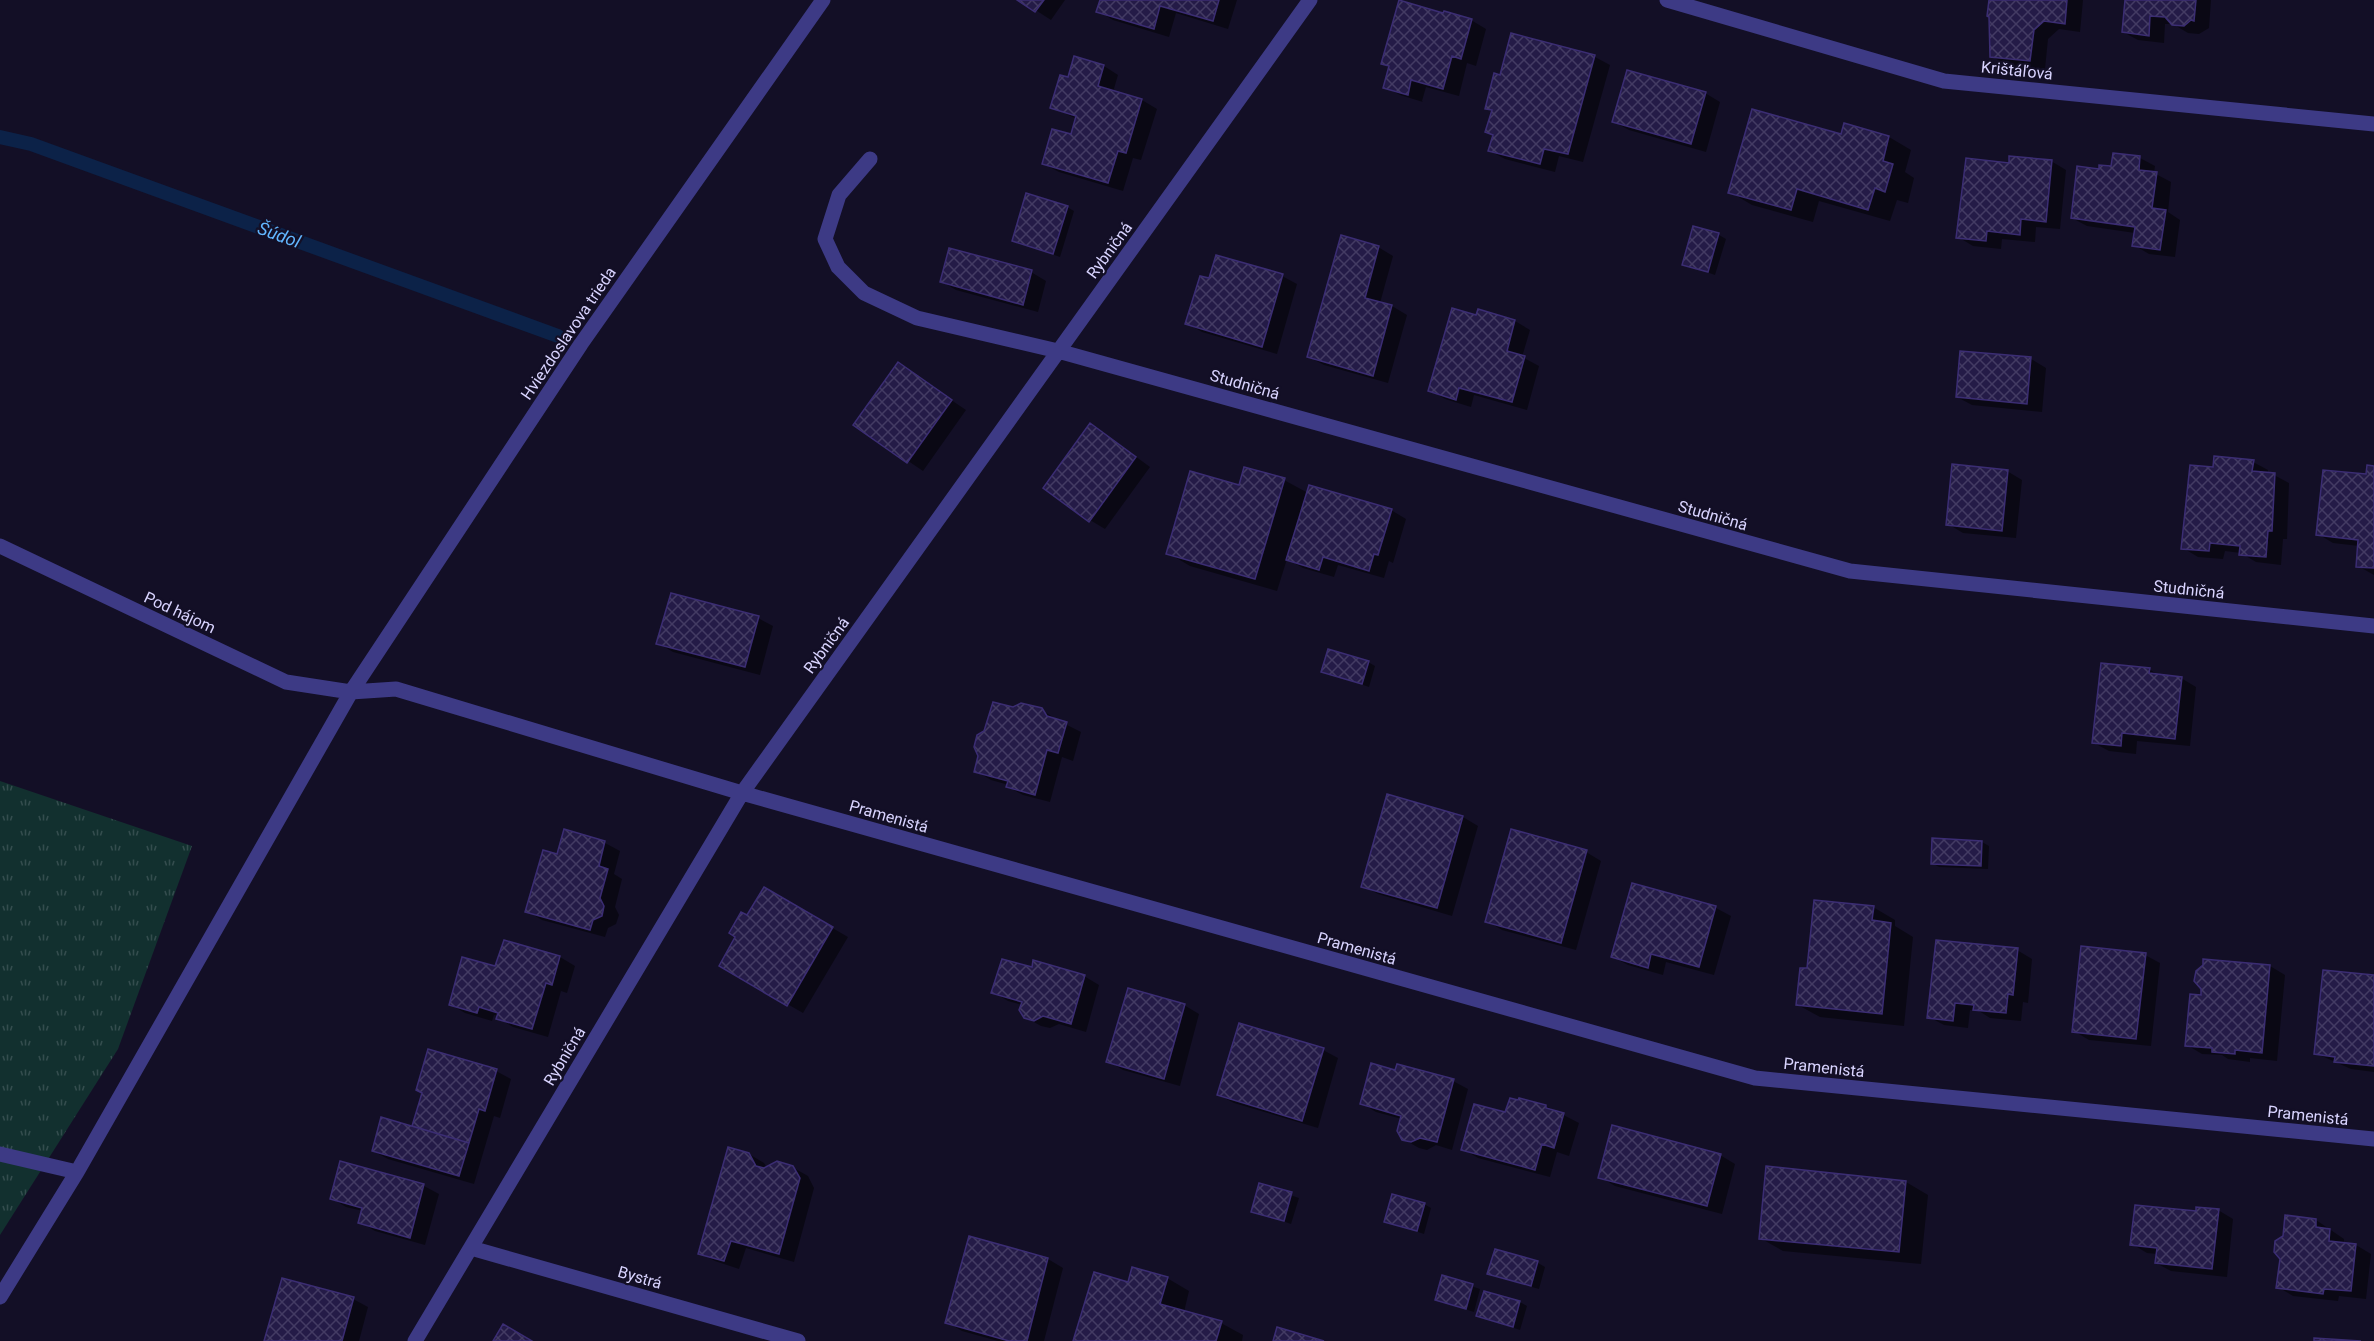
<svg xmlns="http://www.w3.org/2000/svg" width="2374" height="1341" font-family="Roboto,sans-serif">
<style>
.park{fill:url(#park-tufts)}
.shadow{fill:#0007}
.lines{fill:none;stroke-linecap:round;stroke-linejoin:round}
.stream{stroke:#0c2248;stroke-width:14}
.building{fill:url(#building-cross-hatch);stroke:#3b2d73;stroke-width:1.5}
.minor{stroke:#3d3a85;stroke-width:15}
.labels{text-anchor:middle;stroke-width:4.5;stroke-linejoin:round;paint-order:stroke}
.street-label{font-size:16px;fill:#d9d4ff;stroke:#130f26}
.water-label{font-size:18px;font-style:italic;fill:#62b6ff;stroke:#130f26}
</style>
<defs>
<pattern id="park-tufts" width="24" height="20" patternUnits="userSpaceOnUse" patternTransform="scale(1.5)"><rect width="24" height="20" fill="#12302f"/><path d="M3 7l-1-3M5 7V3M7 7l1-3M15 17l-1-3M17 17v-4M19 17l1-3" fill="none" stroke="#344d4e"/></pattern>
<pattern id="building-cross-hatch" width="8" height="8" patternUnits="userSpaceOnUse" patternTransform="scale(1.5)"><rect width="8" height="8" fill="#241b47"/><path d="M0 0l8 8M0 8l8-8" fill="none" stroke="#433b63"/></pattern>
</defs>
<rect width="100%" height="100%" fill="#130f26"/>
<path class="park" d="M0,781L192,846L118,1049L0,1235Z"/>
<path class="shadow" d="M1020,0H1065L1051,20Z
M1101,0H1237L1228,29L1176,13L1169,37L1113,20L1098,11Z
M1991,0H2083L2080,32L2059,29L2048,39L2045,69L2007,65L1991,56Z
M2126,0H2211L2209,28L2199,34L2188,33L2173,24H2165L2164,43L2138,40L2123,32Z
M1471,20L1486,29L1476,66L1467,63L1459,96L1426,87L1422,101L1423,102L1400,95L1385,87L1390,68L1383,64Z
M1595,57L1610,65L1583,162L1559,156L1555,172L1505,159L1490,151L1494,136L1487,132L1493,111L1487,108L1501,77Z
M1104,66L1118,75L1113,92L1142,100L1157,109L1141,160L1133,158L1123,191L1059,172L1044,164L1072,136L1077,119L1051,107L1069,79Z
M1705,93L1720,102L1706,152L1629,130L1614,122Z
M1842,136L1889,137L1911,150L1905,172L1914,178L1908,203L1897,200L1890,221L1819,201L1813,222L1752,205L1730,192Z
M2114,154L2140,158L2155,166L2154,173L2171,182L2168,212L2180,220L2175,257L2149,254L2134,245L2135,233L2087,226L2072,218L2100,171L2112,168Z
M2051,161L2066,170L2060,229L2036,227L2035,242L2002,239L2001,249L1973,246L1958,237L2010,165Z
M1067,207L1074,211L1060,257L1013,240Z
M1719,235L1726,239L1715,275L1684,264Z
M1378,247L1393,256L1380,303L1392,306L1407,315L1388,383L1324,365L1309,357Z
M1031,272L1046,281L1038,312L956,290L941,281Z
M1282,276L1297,284L1277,354L1202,332L1187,323L1210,279Z
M1477,317L1515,321L1530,330L1522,357L1539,366L1527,410L1474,395L1471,407L1445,399L1430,390Z
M2031,359L2046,368L2042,412L1972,405L1957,397Z
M898,364L966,410L923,471L855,425Z
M1105,434L1150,467L1105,529L1090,520Z
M2253,462L2268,470V474L2274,475L2289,483L2287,539H2283L2281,565L2256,562L2241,553L2225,551L2223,559L2198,557L2183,548L2214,469Z
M2374,467V575L2358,566L2359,546L2333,543L2318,534Z
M2007,471L2022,480L2016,538L1963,533L1948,524Z
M1284,480L1308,493L1391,510L1406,519L1393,563L1389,561L1384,578L1338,565L1334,577L1303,568L1287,559L1277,591L1190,566L1168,553Z
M758,618L773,626L760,675L673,652L658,643Z
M1368,662L1375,666L1369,687L1323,671Z
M2149,669L2160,676L2181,678L2196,687L2190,746L2137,741L2136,754L2109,751L2094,743Z
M1013,709L1042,710L1059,721L1081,732L1073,761L1062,757L1050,802L1023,795L1008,787L1009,785L991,780L976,771Z
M1388,795L1463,817L1478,826L1452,916L1378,894L1363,886Z
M565,831L605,843L620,851L614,874L622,879L615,907L619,915L616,924L608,928L605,937L542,920L527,911L558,856Z
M1982,842L1989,846L1988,869L1939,867L1932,863Z
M1586,852L1601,861L1576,950L1502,930L1487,921Z
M1633,885L1716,908L1731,916L1714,975L1666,962L1663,975L1628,965L1613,957Z
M765,889L848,937L803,1013L721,966Z
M1873,907L1895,920V926L1913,937L1904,1026L1820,1017L1798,1005L1808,970Z
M505,942L560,957L575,966L567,993L561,991L548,1037L513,1027L498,1018L499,1016L494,1015L492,1021L465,1013L450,1004L496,968Z
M2017,950L2032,959L2028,1003L2023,1002L2021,1021L1990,1018L1979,1011L1970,1010L1968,1028L1944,1025L1929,1017Z
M2145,955L2160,963L2151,1046L2089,1040L2074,1031Z
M2270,966L2285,975L2277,1061L2250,1058V1062L2228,1059L2222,1055L2202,1054L2187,1045L2202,997Z
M1033,969L1084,976L1099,985L1086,1032L1059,1024L1050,1028L1041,1026L1025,1017L1022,1005L1008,1001L993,992Z
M2374,977V1072L2351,1069L2315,1053Z
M1184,1005L1199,1014L1180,1086L1123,1070L1108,1061Z
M1240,1025L1323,1050L1338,1058L1318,1128L1234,1103L1219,1095Z
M496,1071L511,1079L500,1118L494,1116L474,1184L388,1159L373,1151L413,1128L423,1093Z
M1396,1072L1453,1081L1468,1089L1452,1150L1436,1145L1427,1150L1419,1148L1403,1139L1402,1119L1376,1112L1361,1103Z
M1546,1106L1579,1123L1569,1156L1557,1152L1550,1177L1478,1158L1463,1149L1506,1114Z
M749,1154L764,1163L767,1168L792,1167L808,1176L814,1188L794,1262L746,1248L739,1269L715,1261L700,1253Z
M1720,1155L1735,1164L1722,1214L1615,1186L1600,1177Z
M341,1163L424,1186L439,1194L425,1245L375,1231L360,1222L363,1211L346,1207L331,1198Z
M1906,1182L1928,1195L1921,1264L1783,1251L1760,1238Z
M1260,1185L1299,1198L1291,1224L1253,1211Z
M1424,1204L1431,1208L1424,1234L1386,1221Z
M2218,1210L2233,1219L2227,1277L2171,1271L2156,1263L2157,1254L2147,1253L2132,1244L2197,1213Z
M2316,1220L2344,1239V1244L2356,1245L2371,1254L2366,1299L2339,1296L2338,1301L2293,1296L2278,1287Z
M1496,1251L1538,1263L1545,1267L1539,1289L1496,1277L1489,1273Z
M1048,1259L1063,1268L1044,1341H998L962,1331L947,1322Z
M1443,1277L1480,1289L1474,1312L1437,1300Z
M1167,1278L1189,1291L1184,1312L1221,1323L1243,1335L1242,1341H1075Z
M1485,1292L1520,1302L1527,1306L1520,1330L1478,1316Z
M353,1299L368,1307L359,1341H265Z"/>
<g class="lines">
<path class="stream" d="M0,137L31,144L558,336"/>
</g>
<path class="building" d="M1017,0H1044L1035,12Z
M1100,0H1219L1213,21L1160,6L1154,29L1096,12Z
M1399,0L1443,13L1444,11L1472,19L1461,59L1452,56L1443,89L1411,80L1408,95L1383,88L1389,66L1381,64Z
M1989,0H2067L2065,24L2044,21L2034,30L2030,61L1990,57L1989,17L1987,16Z
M2125,0H2196L2194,21L2191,20L2184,26L2172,25L2165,17L2150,16L2149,36L2122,32Z
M1511,33L1595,55L1568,154L1544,149L1540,164L1488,151L1493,135L1485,132L1492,110L1485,109L1494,73L1500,75Z
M1074,56L1104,65L1098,86L1142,99L1126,153L1118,151L1108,183L1042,164L1052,129L1071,134L1076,116L1050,108L1060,75L1068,77Z
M1627,70L1706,92L1691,144L1612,122Z
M1752,109L1841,134L1844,123L1889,136L1883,161L1893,164L1885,192L1875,188L1868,210L1797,189L1791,210L1728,193Z
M2113,153L2140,156L2139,170L2157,172L2152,208L2166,210L2160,250L2132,246L2135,227L2071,218L2077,166L2099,169V165L2111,166Z
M2009,156L2052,160L2046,222L2021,219L2020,235L1987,231L1986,241L1956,238L1966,158L2009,163Z
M1026,193L1068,206L1053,254L1012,241Z
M1693,226L1719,233L1708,272L1682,265Z
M1341,235L1379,246L1365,298L1392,305L1373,376L1307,357Z
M949,248L1032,270L1023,305L940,282Z
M1216,255L1283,274L1262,347L1185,324L1200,276L1209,278Z
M1452,308L1476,315L1478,309L1515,320L1507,351L1525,356L1512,402L1459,388L1456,400L1428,391Z
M1960,351L2031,357L2027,404L1956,397Z
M898,362L952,400L907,463L853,425Z
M1090,423L1136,457L1089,522L1043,488Z
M2214,456L2254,460L2252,471L2275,473L2272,531H2268L2266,557L2239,555L2240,546L2210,543L2209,551L2181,549L2190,465L2213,467Z
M1952,464L2008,470L2002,531L1946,525Z
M2367,465L2374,466V568L2356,567L2358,540L2316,535L2323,470L2366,474Z
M1244,467L1285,478L1255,579L1166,554L1190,471L1239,485Z
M1309,485L1392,509L1378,555L1374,554L1369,571L1323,557L1319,570L1286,560Z
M671,593L759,616L745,667L656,644Z
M1328,649L1369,661L1362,684L1321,672Z
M2101,663L2150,668L2149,673L2182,677L2175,739L2122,733L2121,746L2092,743Z
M993,702L1013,707L1021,703L1042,708L1047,716L1067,722L1058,753L1047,750L1035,795L1006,787L1008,781L974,772L978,756L974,747L977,735L984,731Z
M1387,794L1463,816L1437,908L1361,887Z
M564,829L605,841L599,866L608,869L600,898L604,906L602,916L593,920L590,930L525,912L543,850L557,854Z
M1511,829L1587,850L1561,943L1485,922Z
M1932,838L1982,841L1981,866L1931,864Z
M1632,883L1716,906L1699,967L1651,954L1648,968L1611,957Z
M764,887L833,927L787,1006L719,966L735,937L729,933L741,912L747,915Z
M1814,900L1874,906L1872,920L1891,923L1882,1014L1796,1005L1800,968H1807Z
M504,940L560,956L552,985L546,983L532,1029L496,1019L498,1013L479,1007L477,1013L449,1005L462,957L495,966Z
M1936,940L2018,948L2013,995L2008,994L2006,1013L1973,1010L1974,1005L1955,1003L1953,1021L1927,1018Z
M2081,946L2146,953L2136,1039L2072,1032Z
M1002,959L1032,967L1033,960L1085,975L1071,1024L1043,1016L1034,1021L1024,1018L1019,1010L1022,1002L991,993Z
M2203,959L2270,965L2262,1053L2235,1050V1054L2212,1052V1048L2185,1046L2190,994L2201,995V989L2194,981L2196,971L2203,965Z
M2323,970L2374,975V1066L2334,1062L2335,1057L2314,1054Z
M1128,988L1185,1004L1164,1079L1106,1062Z
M1239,1023L1324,1048L1302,1121L1217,1095Z
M428,1049L497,1069L485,1111L479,1109L469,1143L412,1126L422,1093L416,1090Z
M1371,1063L1395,1070L1397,1064L1454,1079L1437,1142L1420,1138L1411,1142L1402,1140L1397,1131L1401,1116L1360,1104Z
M1510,1098L1518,1100L1519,1098L1546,1105V1108L1564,1113L1554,1148L1542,1144L1535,1170L1461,1150L1474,1104L1505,1112Z
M381,1117L469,1143L459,1176L372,1151Z
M1612,1125L1721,1154L1707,1206L1598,1178Z
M728,1147L749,1153L756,1166L764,1168L777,1161L793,1166L800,1178L779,1254L731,1241L724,1261L698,1254Z
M340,1161L424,1184L410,1238L358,1223L362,1208L330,1199Z
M1766,1166L1906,1181L1899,1252L1759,1239Z
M1259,1183L1292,1192L1284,1221L1251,1212Z
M1392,1194L1425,1203L1417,1231L1384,1222Z
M2135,1205L2196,1211V1207L2219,1209L2212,1269L2155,1263L2157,1248L2130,1245Z
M2285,1215L2316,1219V1227L2330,1229L2329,1241L2356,1244L2351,1291L2324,1289L2323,1294L2276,1288L2280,1259L2274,1252L2275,1241L2283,1236Z
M969,1236L1048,1258L1027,1341H1009L945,1323Z
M1495,1249L1538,1261L1531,1286L1487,1274Z
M1132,1267L1168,1277L1160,1304L1222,1321L1216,1341H1073L1094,1272L1128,1282Z
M1442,1275L1473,1284L1466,1309L1435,1300Z
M282,1278L354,1297L342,1341H264Z
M1484,1291L1520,1301L1513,1327L1476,1316Z
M503,1324L532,1341H493Z
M1277,1327L1324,1341H1273Z
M2314,1338L2361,1341H2314Z"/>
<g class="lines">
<path class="minor" d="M1667,0L1944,81L2374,124
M870,159L839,195L825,239L838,267L864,293L917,318L1058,351L1850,571L2374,626
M0,546L286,682L351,692L396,689L742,793L1755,1078L2374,1139
M0,1154L77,1172
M471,1248L798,1341
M0,1297L77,1172L351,692L581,344L823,0
M415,1341L742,793L1310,0"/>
</g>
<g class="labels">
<g class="street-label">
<text transform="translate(2017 70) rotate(6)" y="6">Krištáľová</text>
<text transform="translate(1109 250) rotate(-54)" y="6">Rybničná</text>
<text transform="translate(568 333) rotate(-56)" y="6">Hviezdoslavova trieda</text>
<text transform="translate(1245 384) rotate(16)" y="6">Studničná</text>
<text transform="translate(1713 515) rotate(16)" y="6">Studničná</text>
<text transform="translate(2189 589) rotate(6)" y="6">Studničná</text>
<text transform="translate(180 612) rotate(25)" y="6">Pod hájom</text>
<text transform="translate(826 645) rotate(-54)" y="6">Rybničná</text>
<text transform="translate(889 816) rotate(16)" y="6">Pramenistá</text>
<text transform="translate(1357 948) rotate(16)" y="6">Pramenistá</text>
<text transform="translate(564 1056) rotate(-59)" y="6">Rybničná</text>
<text transform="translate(1824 1067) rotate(6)" y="6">Pramenistá</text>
<text transform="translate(2308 1115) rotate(6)" y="6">Pramenistá</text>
<text transform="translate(640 1277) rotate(16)" y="6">Bystrá</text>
</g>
<g class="water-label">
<text transform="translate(279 235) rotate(20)" y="6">Šúdol</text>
</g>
</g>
</svg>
